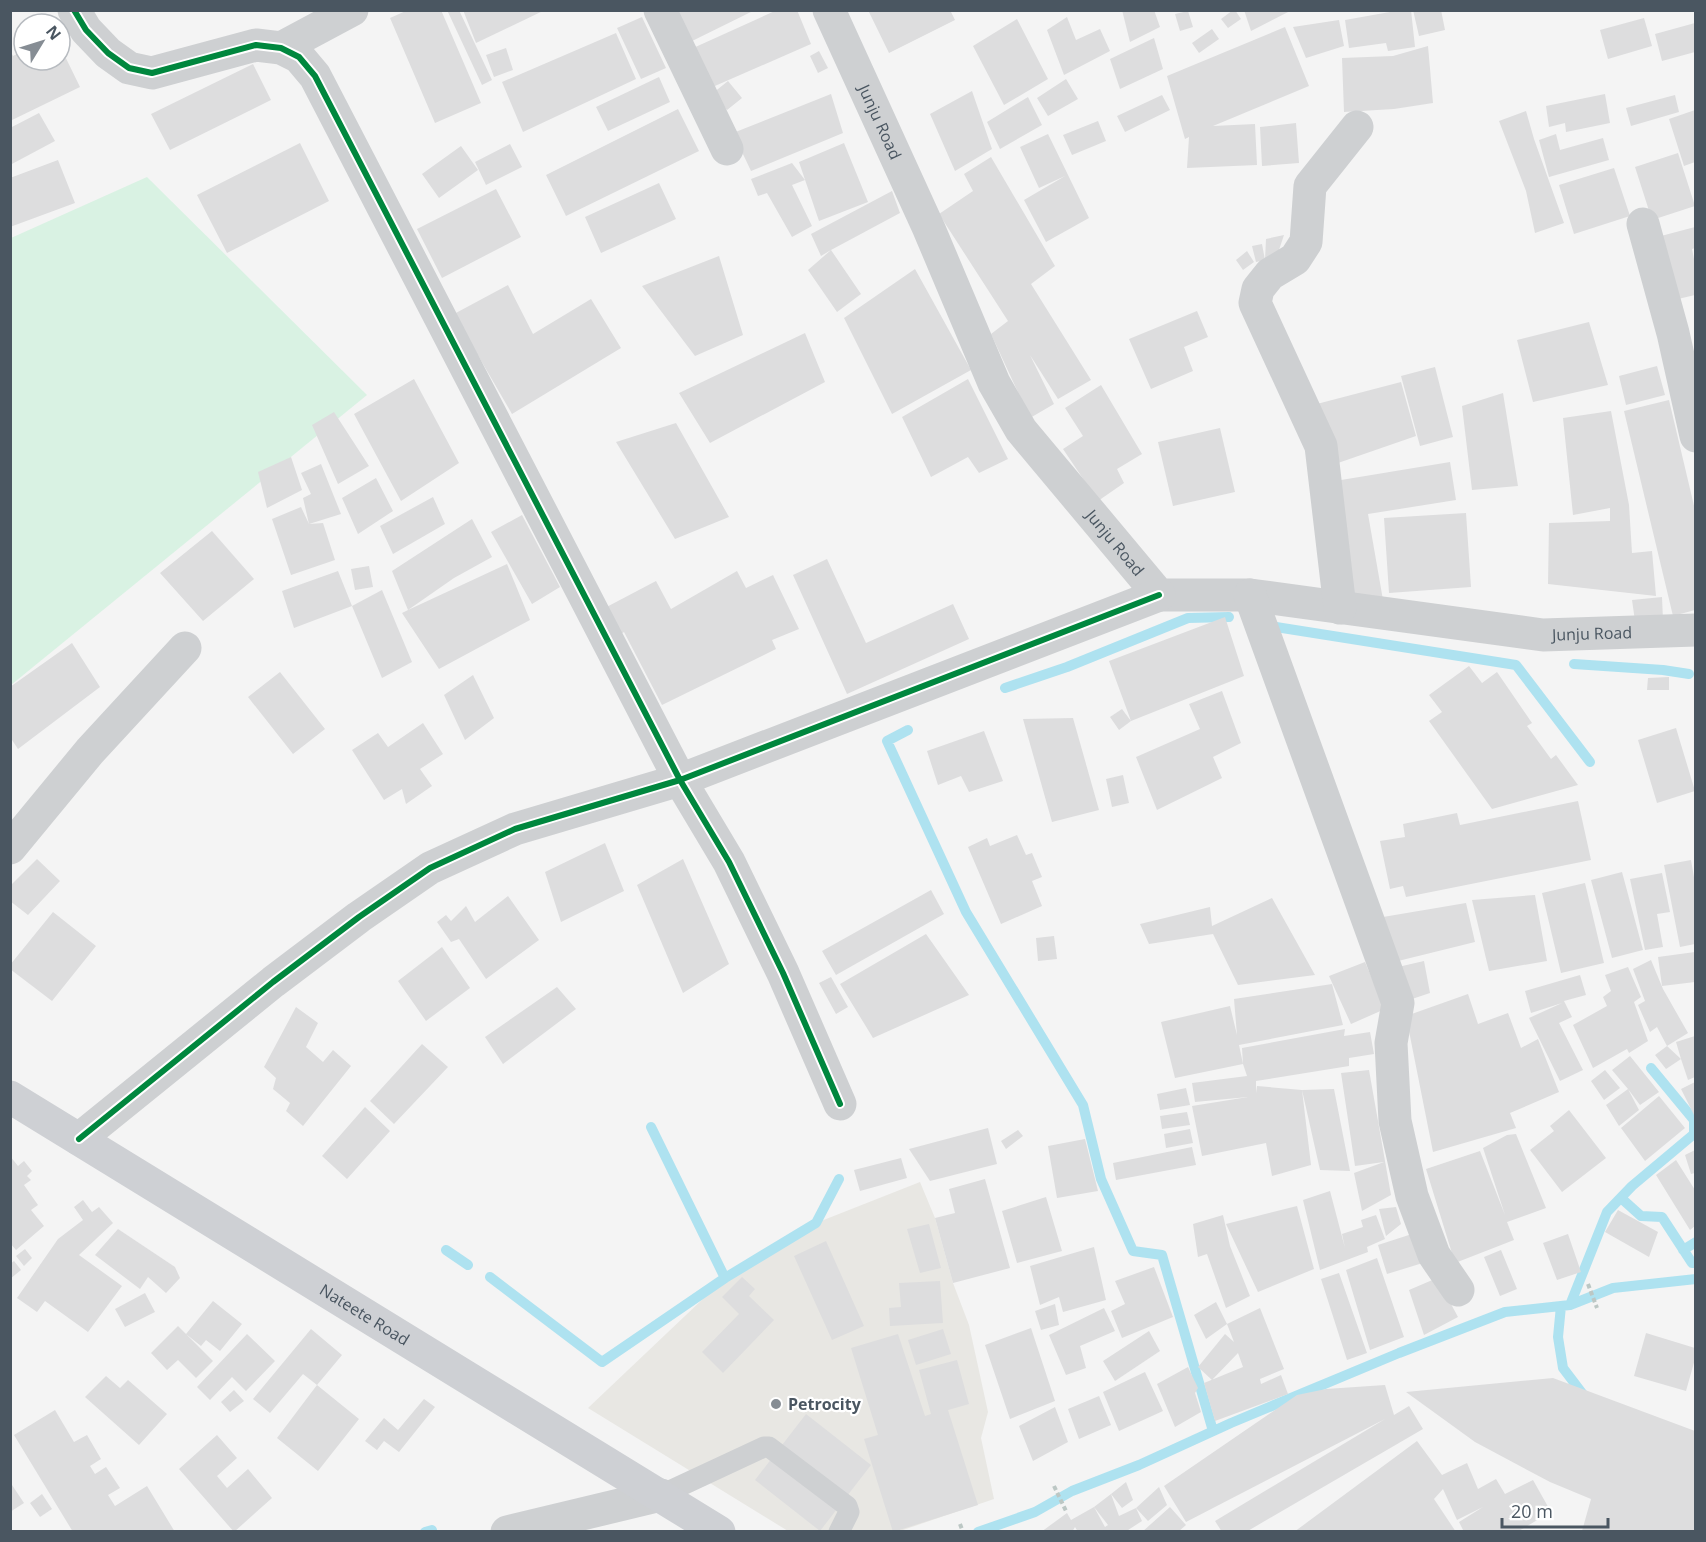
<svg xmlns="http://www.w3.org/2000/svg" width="1706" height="1542" font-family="'Open Sans',sans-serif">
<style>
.commercial{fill:#e8e7e3}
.green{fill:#d9f2e3}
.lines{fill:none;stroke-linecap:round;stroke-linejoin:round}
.stream{stroke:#aee2f0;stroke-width:10}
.building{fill:#ddddde}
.path{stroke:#bcc7c4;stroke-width:4;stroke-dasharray:4.5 3;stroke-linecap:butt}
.service{stroke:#ced0d2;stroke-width:21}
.minor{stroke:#ced0d2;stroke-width:33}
.secondary{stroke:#ced0d4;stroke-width:33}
.cycleway-casing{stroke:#fff;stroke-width:10}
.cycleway{stroke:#00873e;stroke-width:6}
.poi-dot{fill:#868d94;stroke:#fff;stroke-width:2}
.labels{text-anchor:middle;stroke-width:4.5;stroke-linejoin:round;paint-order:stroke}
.street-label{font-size:16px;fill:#4a5661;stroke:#fff}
.poi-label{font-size:16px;font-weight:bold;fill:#4a5661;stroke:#fff;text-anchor:start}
</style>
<rect width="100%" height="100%" fill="#f4f4f4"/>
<path class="commercial" d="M920,1182L935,1218L953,1283L969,1325L988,1412L981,1438L994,1499L900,1531H788L588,1408L725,1278L816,1223Z"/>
<path class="green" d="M147,177L367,395L11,685V238Z"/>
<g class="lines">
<path class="stream" d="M1276,627L1516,665L1590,762
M1574,664L1663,670L1689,674
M1005,688L1067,667L1188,618L1229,617
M908,730L887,741L966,912L1083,1105L1101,1179L1133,1251L1162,1255L1213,1431
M651,1127L725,1278L816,1223L839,1179
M1621,1198L1641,1216L1662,1217L1692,1263H1696
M446,1250L468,1265
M1683,1250L1696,1242
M490,1277L602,1362L725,1278
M1570,1305L1607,1212L1632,1186L1694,1134V1120L1651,1068
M1561,1306L1558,1337L1563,1368L1585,1397
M425,1532L432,1530
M978,1532L1035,1512L1072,1491L1139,1465L1231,1423L1399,1353L1505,1312L1570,1305L1613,1288L1696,1279"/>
</g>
<path class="building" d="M408,10H441L481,103L435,123L390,18Z
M447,10H459L492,80L482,85Z
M463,10H545L476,43Z
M669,10H755L686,44Z
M777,10H797L811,44L708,89L691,49Z
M868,10H950L955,20L889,53Z
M1122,10H1154L1160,27L1130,42Z
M1233,10H1235L1241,19L1228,28L1221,19Z
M1244,10H1292L1251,31Z
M1401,10H1411L1415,47L1388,51L1386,43L1349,48L1345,20Z
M1413,10H1441L1445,30L1419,36Z
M1188,11L1193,27L1180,31L1175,14Z
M642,17L666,68L641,79L617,28Z
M1067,17L1076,40L1100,29L1110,51L1064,75L1047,30Z
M1644,18L1652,46L1608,59L1600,30Z
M1017,19L1048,79L1004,105L973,46Z
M1339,20L1344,46L1306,58L1293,27Z
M1695,23V52L1662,61L1655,34Z
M1285,27L1309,86L1213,126L1255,124L1257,165L1187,168L1189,137L1185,139L1167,76Z
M1212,29L1219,39L1199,53L1192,43Z
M616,33L636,79L523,132L502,82Z
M1154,38L1163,69L1120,89L1110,59Z
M60,46L80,87L10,121V50L13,56L24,50V60H60Z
M1428,46L1433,103L1394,109L1344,112L1342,58L1393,56Z
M506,48L513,70L494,77L486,55Z
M819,51L828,68L818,73L810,56Z
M253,64L271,100L170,150L151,114Z
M659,77L670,102L608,131L596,107Z
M1066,79L1078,99L1048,116L1037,98Z
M728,81L742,98L727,110L713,93Z
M972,91L992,149L955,171L930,114Z
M831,94L843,133L751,171L733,133Z
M1605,94L1610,123L1566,132L1565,123L1549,127L1546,106Z
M1162,95L1170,110L1125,132L1117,116Z
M1675,95L1679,112L1631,126L1626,108Z
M1028,97L1042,125L1000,149L987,122Z
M678,109L699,151L566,216L546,175Z
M1695,110V162L1684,166L1669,119Z
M1526,111L1534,139L1564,223L1535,233L1526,191L1499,121Z
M39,113L55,141L10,165V128Z
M1098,121L1106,141L1072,155L1063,135Z
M1296,123L1299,163L1262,166L1260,127Z
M1048,134L1089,218L1046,242L1024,200L1065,176L1039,188L1020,147Z
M1556,134L1560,150L1603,138L1609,160L1549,177L1539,140Z
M300,143L329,201L227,253L197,195Z
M844,143L868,202L819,221L799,162Z
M510,144L522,167L486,185L475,162Z
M461,146L478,170L439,198L422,174Z
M1678,153L1695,206L1652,220L1635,167Z
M991,157L1055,266L1031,284L1091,380L1058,399L1030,355L1054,404L1030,418L991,334L1008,321L939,214L973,191L964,174Z
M58,160L75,203L10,227V178Z
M792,163L805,180L792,185L812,226L792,237L767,193L758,196L751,179Z
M1614,168L1630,216L1574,234L1559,185Z
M659,183L676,219L601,253L585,217Z
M496,189L521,237L442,278L417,229Z
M892,191L900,213L831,250L861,294L837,312L808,270L831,250L821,256L811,234Z
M1695,227V248L1692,249L1695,264V295L1678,299L1661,236Z
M1284,235L1277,256L1265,260L1266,239Z
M1262,244L1265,260L1256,262L1252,246Z
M1247,251L1254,262L1243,270L1236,260Z
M719,256L743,335L695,356L642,286Z
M915,269L971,370L892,414L844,318Z
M508,285L533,334L591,299L621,348L512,414L454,314Z
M1197,311L1208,337L1184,347L1193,371L1151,389L1129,339Z
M1589,322L1608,385L1533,402L1517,340Z
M805,333L825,382L710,443L679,393Z
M1657,366L1665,395L1626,405L1619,376Z
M1435,367L1453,437L1420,446L1401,376Z
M414,379L459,463L401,501L354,414Z
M968,379L1008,459L979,473L968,457L931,477L902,417Z
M1401,382L1416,436L1338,463L1313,405Z
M1101,385L1142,454L1117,469L1124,483L1098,501L1063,449L1083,436L1065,408Z
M1503,393L1518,486L1472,490L1462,406Z
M1669,400L1695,510V610L1673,616L1624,411Z
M1611,411L1629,505L1632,553L1652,551L1656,596L1548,584L1549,523L1610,521V508L1573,515L1563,418Z
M334,412L369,466L338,484L312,425Z
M676,423L729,517L675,539L616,442Z
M1220,428L1235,492L1173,506L1158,442Z
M291,457L302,490L267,508L258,472Z
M1450,462L1456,500L1368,514L1383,600L1350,606L1329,482Z
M321,464L341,514L309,524L303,498L311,494L301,473Z
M376,478L393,511L358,534L342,498Z
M433,497L445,524L393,554L380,526Z
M301,507L309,524L323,523L335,560L291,575L272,519Z
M1466,513L1471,587L1389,593L1384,518Z
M522,515L560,587L532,604L491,532Z
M472,519L492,557L454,578L408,610L507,564L530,620L439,669L402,613L408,610L392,571Z
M212,531L254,579L203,621L160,573Z
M827,559L866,643L953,604L969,639L847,694L793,575Z
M369,566L373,587L355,590L351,569Z
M338,571L352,606L382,590L412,662L382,678L352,606L294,628L282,591Z
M737,571L746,588L773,575L799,629L772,640L776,649L662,705L624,632L613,639L599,611L656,581L671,609Z
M1662,597L1663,620L1635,621L1632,600Z
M1225,617L1244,676L1131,721L1119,730L1110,717L1122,709L1131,721L1109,661Z
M72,643L100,687L18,749L10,737V687Z
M1469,666L1482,683L1497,672L1532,723L1527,726L1551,759L1556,755L1578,785L1492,809L1429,721L1442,712L1429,695Z
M280,672L325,729L293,754L248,697Z
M473,675L494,718L465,740L444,695Z
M1669,677V690H1647L1648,678Z
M1222,691L1241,743L1213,757L1222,778L1157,810L1136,757L1200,729L1189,704Z
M1073,718L1099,810L1052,822L1023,719Z
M423,723L443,754L420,769L432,786L406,804L402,789L384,800L352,750L378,733L388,747Z
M1676,728L1695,791L1657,803L1638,740Z
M984,731L1003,781L969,792L961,776L938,785L927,751Z
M1123,775L1129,803L1112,807L1106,779Z
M1578,801L1591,860L1406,897L1403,886L1390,889L1380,841L1405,837L1403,824L1457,813L1460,825Z
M1017,835L1026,855L1032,853L1042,877L1032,881L1042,906L1001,924L968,847L987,838L990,846Z
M605,843L624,891L561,922L545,872Z
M37,859L60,881L28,915L10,901V886Z
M683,859L729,964L683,993L637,885Z
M1691,860L1695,883V944L1680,947L1664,865Z
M1622,872L1643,950L1612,958L1591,880Z
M1662,873L1670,912L1657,914L1663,947L1645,950L1630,879Z
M1585,883L1604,963L1561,973L1542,893Z
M931,890L944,914L836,975L822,951Z
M1535,895L1547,961L1489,971L1472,900Z
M508,896L539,940L486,979L459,939L451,942L437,922L446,915L451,921L466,906L475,922Z
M1272,898L1315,975L1238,985L1213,934L1149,944L1140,924L1210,907L1212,926Z
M1466,903L1475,942L1390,963L1377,918Z
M53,912L96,946L52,1001L10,969V965Z
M926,934L969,995L873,1038L840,984Z
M1054,936L1057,959L1038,961L1036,938Z
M442,947L470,988L426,1021L398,981Z
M1695,952V982L1662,986L1658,957Z
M1651,960L1663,989L1688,1033L1667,1046L1657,1027L1650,1032L1638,1005L1645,1001L1633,969Z
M1424,961L1430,993L1406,1001L1398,967Z
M1365,962L1385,1009L1351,1024L1329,976Z
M1628,967L1641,997L1634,1002L1648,1041L1629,1053L1627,1049L1593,1068L1573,1025L1607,1006L1603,997L1611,991L1605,975Z
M1580,975L1586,995L1564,1001L1572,1017L1559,1023L1583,1070L1560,1081L1529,1018L1562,1003L1531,1013L1525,991Z
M831,977L848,1007L836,1014L819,983Z
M1332,984L1343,1025L1239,1045L1243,1064L1175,1078L1161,1022L1230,1006L1237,1035L1234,999Z
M557,987L576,1009L503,1064L485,1037Z
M1468,994L1478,1024L1508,1013L1521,1048L1538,1039L1559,1092L1510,1113L1516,1128L1433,1152L1406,1016Z
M296,1007L318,1023L306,1047L323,1062L333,1050L351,1066L303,1126L286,1111L290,1103L273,1089L276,1078L264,1067Z
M1345,1029L1344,1036L1370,1032L1374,1054L1349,1058V1066L1256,1081V1093L1257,1086L1302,1090L1334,1089L1350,1171L1320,1170L1302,1090L1311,1165L1272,1176L1266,1143L1202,1156L1192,1106L1248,1097L1195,1102L1192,1083L1247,1076L1243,1064L1242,1048Z
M1695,1036V1077L1688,1080L1681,1059L1666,1069L1655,1055L1667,1046L1681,1059L1676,1042Z
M422,1044L448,1067L394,1124L370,1101Z
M1630,1056L1659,1092L1640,1105L1628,1089L1639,1110L1619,1126L1606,1105L1628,1089L1612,1070Z
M1369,1070L1391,1195L1362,1211L1354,1173L1384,1162L1355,1166L1341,1073Z
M1605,1070L1620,1088L1604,1100L1591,1081Z
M1695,1082V1117L1681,1089Z
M1186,1088L1190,1105L1160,1110L1157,1094Z
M1659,1096L1685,1128L1645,1161L1621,1128Z
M365,1107L390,1131L347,1179L322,1156Z
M1569,1110L1606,1158L1562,1192L1530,1150L1554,1131L1550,1126Z
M1187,1112L1190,1125L1162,1129L1160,1116Z
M988,1128L997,1164L930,1181L909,1149Z
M1190,1129L1193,1143L1166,1148L1164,1134Z
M1018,1130L1023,1136L1006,1149L1001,1141Z
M1516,1134L1546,1208L1507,1222L1514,1240L1455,1263L1426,1169L1480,1151L1505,1215L1483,1148L1507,1135Z
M1085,1139L1098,1191L1057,1198L1048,1146Z
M1192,1147L1196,1165L1116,1180L1113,1163Z
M1695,1150V1173L1691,1174L1685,1155Z
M10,1156L18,1166L24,1161L32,1171L27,1176L31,1180L24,1185L38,1205L31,1210L44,1226L16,1250L10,1243Z
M901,1158L907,1178L860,1191L854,1170Z
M1676,1160L1695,1190V1226L1690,1230L1656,1175Z
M985,1179L1010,1268L953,1283L935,1218L955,1213L949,1189Z
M1330,1191L1345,1248L1342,1234L1363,1227L1361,1220L1376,1215L1385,1239L1367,1247L1368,1252L1320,1270L1303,1200Z
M1046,1197L1062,1251L1017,1263L1002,1211Z
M83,1200L92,1212L99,1207L113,1223L79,1255L122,1286L88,1332L45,1301L37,1312L17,1298L58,1239L83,1220L74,1207Z
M1297,1206L1314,1269L1258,1292L1226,1224Z
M1396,1207L1401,1224L1386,1236L1379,1209Z
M1618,1210L1658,1232L1649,1257L1605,1232Z
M1223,1215L1230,1246L1250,1296L1226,1308L1207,1254L1198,1257L1193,1224Z
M929,1224L941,1268L920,1273L907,1229Z
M118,1229L175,1267L180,1278L166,1293L148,1277L140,1289L95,1255Z
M1415,1233L1426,1262L1387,1274L1378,1245Z
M1568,1234L1581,1272L1557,1280L1543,1243Z
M826,1241L864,1326L832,1340L794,1256Z
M1094,1247L1106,1300L1063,1312L1059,1297L1040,1305L1030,1266Z
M25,1249L32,1258L24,1266L16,1256Z
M1501,1250L1517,1289L1500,1296L1484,1257Z
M1377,1258L1404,1337L1370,1350L1346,1270Z
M14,1261L21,1270L10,1279V1264Z
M1154,1267L1173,1317L1122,1338L1111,1311L1125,1304L1115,1281Z
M1339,1273L1367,1353L1347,1360L1321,1279Z
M742,1277L755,1289L749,1296L774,1320L723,1373L702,1352L739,1314L722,1297Z
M1437,1278L1458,1317L1424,1335L1409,1290Z
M940,1281L943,1323L890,1326L889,1308L901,1307L899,1283Z
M145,1293L155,1312L125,1327L115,1309Z
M213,1301L242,1324L220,1351L206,1340L201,1346L186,1334Z
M1216,1302L1227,1324L1260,1308L1284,1369L1260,1379L1261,1384L1281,1375L1288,1394L1215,1421L1204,1383L1243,1367L1238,1353L1212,1380L1198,1367L1225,1334L1234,1342L1227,1324L1206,1339L1194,1315Z
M1055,1304L1059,1325L1041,1330L1035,1311Z
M1104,1308L1115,1331L1080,1346L1086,1368L1066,1375L1049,1335Z
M178,1326L213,1361L196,1378L178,1360L167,1370L151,1353Z
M1031,1328L1055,1401L1010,1419L985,1345Z
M311,1329L342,1355L317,1385L303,1374L270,1413L253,1399Z
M943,1329L951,1354L916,1365L908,1340Z
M1149,1331L1160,1351L1115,1381L1103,1361Z
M1646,1333L1695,1348V1359L1686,1391L1634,1376Z
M247,1334L275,1361L246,1391L232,1377L210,1400L197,1387Z
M898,1334L925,1416L931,1414L919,1370L957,1360L969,1404L948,1410L978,1505L893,1532L864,1439L878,1435L851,1348Z
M1188,1367L1198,1388L1195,1393L1201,1412L1175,1427L1157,1384Z
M1145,1372L1163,1411L1119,1431L1103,1392Z
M106,1376L120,1388L128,1380L167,1414L139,1445L85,1397Z
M1553,1378L1695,1431V1532H1584L1582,1531L1591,1499L1550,1482L1475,1442L1406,1392Z
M317,1385L359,1419L318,1471L277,1438Z
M1385,1385L1394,1415L1409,1406L1423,1429L1246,1532H1222L1215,1521L1385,1419L1186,1522L1164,1486L1297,1395L1326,1389Z
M234,1390L244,1401L230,1412L221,1402Z
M1099,1396L1111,1425L1079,1439L1068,1409Z
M424,1399L435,1407L399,1452L384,1441L377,1450L365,1441L384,1418L398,1430Z
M1055,1407L1068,1442L1033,1461L1019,1426Z
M55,1410L74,1442L87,1435L101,1459L90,1466L95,1474L106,1467L120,1488L108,1495L115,1506L147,1486L175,1532H73L14,1435Z
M806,1414L871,1465L820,1531L755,1480Z
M217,1435L237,1458L217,1476L227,1488L248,1469L272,1498L234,1532L179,1469Z
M1417,1441L1442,1475L1467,1463L1478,1489L1496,1479L1505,1494L1533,1480L1551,1512L1517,1532H1464L1459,1522L1483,1507L1457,1520L1443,1489L1434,1499L1456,1532H1294Z
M10,1482L24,1503L10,1512Z
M1126,1482L1133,1500L1122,1508L1111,1494Z
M1159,1487L1167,1505L1148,1521L1136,1508Z
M42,1494L52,1509L40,1517L30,1503Z
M1111,1494L1119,1516L1136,1508L1142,1521L1125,1532H1078L1075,1527L1072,1532H1041L1067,1513L1071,1520L1094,1507L1105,1527L1108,1525L1094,1507Z
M1170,1507L1186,1525L1178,1532H1142Z"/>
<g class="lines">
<path class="path" d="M1588,1284L1597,1308
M1054,1486L1067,1513
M960,1524L963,1532"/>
<path class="service" d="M661,1495L764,1447H769L847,1506L849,1512L839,1532"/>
<g class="minor">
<path d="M74,10L86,30L108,53L129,68L152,73L256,45L281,48L299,57L315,76L680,780L729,862L783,973L840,1104"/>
<path d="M660,10L727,149"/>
<path id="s1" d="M829,10L929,229L994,383L1021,430L1159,595H1250L1543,635L1696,630"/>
<path d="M281,48L352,10"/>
<path d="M1643,224L1673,333L1696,436"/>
<path d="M1250,595L1398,1003L1391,1043L1395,1121L1412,1196L1434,1255L1458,1290"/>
<path d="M1340,608L1321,446L1255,303L1258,289L1270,274L1295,259L1306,242L1310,186L1357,127"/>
<path d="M10,848L90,751L185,648"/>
<path d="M79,1139L273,982L359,917L430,868L515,829L680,780L1159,595"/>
<path d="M507,1532L661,1495"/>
</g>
<path class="secondary" id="s2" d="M10,1097L719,1532"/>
<defs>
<path id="cycleway" d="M74,10L86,30L108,53L129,68L152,73L256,45L281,48L299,57L315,76L680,780L729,862L783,973L840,1104
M79,1139L273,982L359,917L430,868L515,829L680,780L1159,595"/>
</defs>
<use href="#cycleway" class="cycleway-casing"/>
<use href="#cycleway" class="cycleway"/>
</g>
<circle class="poi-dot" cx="776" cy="1404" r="6"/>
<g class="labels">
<g class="street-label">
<text dy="6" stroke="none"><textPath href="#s1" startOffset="123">Junju Road</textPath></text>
<text dy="6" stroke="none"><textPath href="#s1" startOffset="609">Junju Road</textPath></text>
<text dy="6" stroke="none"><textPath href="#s1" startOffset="1113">Junju Road</textPath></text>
<text dy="6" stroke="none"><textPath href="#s2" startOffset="416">Nateete Road</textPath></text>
</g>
<g class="poi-label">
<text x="788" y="1410">Petrocity</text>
</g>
</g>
<rect width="1706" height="1542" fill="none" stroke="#4a5661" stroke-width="24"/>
<g transform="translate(42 42) rotate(52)"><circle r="28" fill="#ffffff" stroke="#b7bbc0" stroke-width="1.5"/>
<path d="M0-4.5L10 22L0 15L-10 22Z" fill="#868d94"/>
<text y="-9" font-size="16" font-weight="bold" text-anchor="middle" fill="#4a5661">N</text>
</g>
<path d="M1502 1518v9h106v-9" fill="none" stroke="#4a5661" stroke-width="3"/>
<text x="1511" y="1518" font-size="18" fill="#4a5661" stroke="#ffffff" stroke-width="4.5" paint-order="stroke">20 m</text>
</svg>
